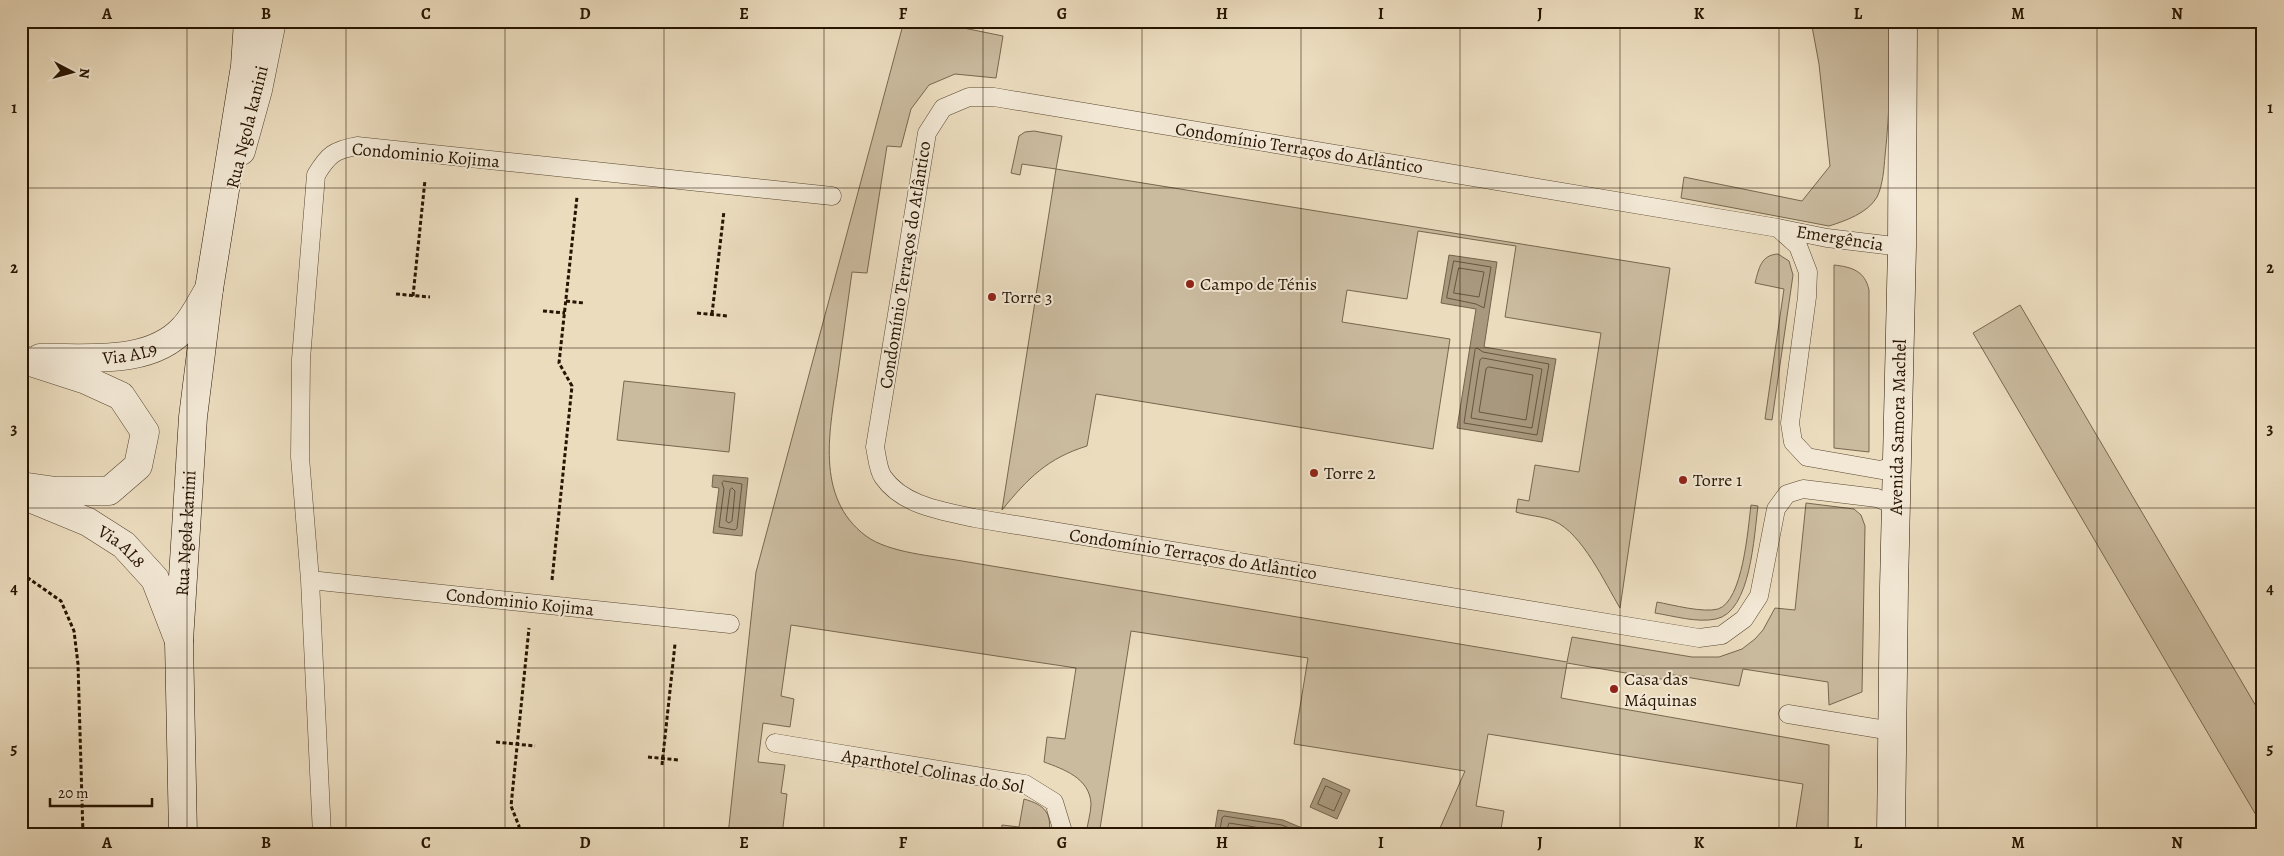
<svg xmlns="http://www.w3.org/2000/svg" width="2284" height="856" font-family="Alegreya,serif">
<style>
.green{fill:#caba9e;stroke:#78674f}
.water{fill:#a8987d;stroke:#74634b}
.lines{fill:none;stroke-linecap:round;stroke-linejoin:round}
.shore{stroke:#68563e;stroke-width:1}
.service-casing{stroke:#584630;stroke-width:19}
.tertiary-casing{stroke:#584630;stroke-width:29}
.secondary-casing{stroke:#271400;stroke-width:29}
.path{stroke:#271400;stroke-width:3;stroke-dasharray:4 2.5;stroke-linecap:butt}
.service{stroke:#f2e8d5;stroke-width:18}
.tertiary{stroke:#f2e8d5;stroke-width:28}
.secondary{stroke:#f2e8d5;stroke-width:28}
.grid{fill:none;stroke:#271400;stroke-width:1;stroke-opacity:0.55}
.poi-dot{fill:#8f2418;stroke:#f2e8d5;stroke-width:2}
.labels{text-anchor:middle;stroke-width:4;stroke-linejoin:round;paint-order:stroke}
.street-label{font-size:18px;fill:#271400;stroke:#f2e8d5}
.poi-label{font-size:18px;fill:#271400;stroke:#f2e8d5;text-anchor:start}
.neatline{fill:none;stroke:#271400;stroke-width:2}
.grid-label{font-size:16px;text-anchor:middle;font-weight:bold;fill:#271400}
</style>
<rect width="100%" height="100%" fill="#ebdcbe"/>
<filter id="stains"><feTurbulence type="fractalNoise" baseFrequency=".004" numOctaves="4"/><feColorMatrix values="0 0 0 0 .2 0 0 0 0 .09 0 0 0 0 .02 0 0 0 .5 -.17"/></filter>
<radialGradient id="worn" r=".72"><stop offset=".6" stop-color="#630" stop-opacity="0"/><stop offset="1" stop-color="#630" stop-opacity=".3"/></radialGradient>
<path class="green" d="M904,21H929L1003,36L996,78L955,74L929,85L911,109L901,147L887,146L867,273L852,272C847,306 843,339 838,373C830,429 814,497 866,536C889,553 934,556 962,561L1567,662L1572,637L1692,657H1719L1742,649L1755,639L1763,630L1775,608L1795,610L1806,503L1854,509L1861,515L1865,526L1862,692L1829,705L1828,682L1743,669L1739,686L1668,674L1667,680L1567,663L1561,698L1829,745L1828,835H1795L1803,784L1488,734L1476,806L1504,811L1500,835H1437L1465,771L1294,744L1308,658L1131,631L1099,835H1086C1087,825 1091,813 1091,804C1090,778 1063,769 1044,762L1047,737L1065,739L1076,668L791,625L781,696L794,699L790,727L763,723L758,762L785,765L781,793L787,794L782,835H728L756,572Z
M1811,21H1892C1890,66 1890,111 1885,156C1884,168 1883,185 1877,197C1868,213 1845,221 1829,226L1681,198L1684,177L1802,201L1830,166L1819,64Z
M1034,131L1062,136L1056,169L1670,268L1620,608C1605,583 1582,533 1554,521C1543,516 1528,516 1516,512L1518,499L1529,501L1535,465L1579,472L1601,333L1505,317L1516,246L1418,231L1407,299L1347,290L1342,322L1450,339L1433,449L1096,394L1087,446C1048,458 1028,478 1002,510L1056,169L1022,164L1020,175L1011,173L1019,136L1025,132Z
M1778,254L1789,261L1793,275L1772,420L1765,419L1784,289L1755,283C1759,268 1761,255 1778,254Z
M1834,265C1852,267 1865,271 1869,290V452L1834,448Z
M2020,305L2263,718V827L1973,333Z
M624,381L735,393L729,452L617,440Z
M1751,505L1758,506C1754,535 1751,612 1716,619C1697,623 1674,616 1655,613L1657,602C1673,605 1703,613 1718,609C1743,601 1748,528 1751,505Z
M1024,799C1045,805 1052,813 1049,835H1001L1002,825L1019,827Z"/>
<path class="water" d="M1449,255L1497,262L1484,347L1556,359L1542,442L1457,428L1476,309L1441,303Z
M713,475L748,478L742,536L713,533L719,488L712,487Z
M1323,778L1350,790L1337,819L1310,807Z
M1218,810L1283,820L1319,835H1214Z"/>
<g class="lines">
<path class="shore" d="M1454,261L1491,267L1484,308L1476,304L1447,298Z
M1459,268L1484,272L1479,297L1454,293Z
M1477,348L1483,352L1549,364L1537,435L1464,423L1475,350Z
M1483,358L1542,369L1532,428L1471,418L1480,360Z
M1489,367L1533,375L1526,420L1479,412L1486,369Z
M724,481L742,484L737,528L735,530L719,527L724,489L722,483Z
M732,488L735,491L732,521L729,523L726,521L730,490Z
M1326,786L1342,793L1334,811L1318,804Z
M1219,835L1222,818L1224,816L1282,825L1306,835
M1225,835L1229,823L1280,831L1290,835"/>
<defs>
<path id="service" d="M1778,228L1827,238L1902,247
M1897,506L1877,498L1803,489L1787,494L1776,509L1759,596L1744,619L1722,635L1699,638L974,518C943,511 903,506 883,477C878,470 877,456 875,447L927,133L943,108L969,97H994L1778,228L1798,246L1808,272L1807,297L1790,423L1793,442L1807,457L1881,470L1898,464
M310,580L730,624
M1788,714L1892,731
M775,743L1025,784L1054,802L1064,835
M322,835L310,580L300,457L301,359L316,175C328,155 334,150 357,146L832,196"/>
<g id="tertiary">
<path d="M241,151L258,90L272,21"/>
<path id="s1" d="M40,358C86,357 150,366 184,328C194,318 201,302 209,289"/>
<path d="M21,359L86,380L121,396L145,432L138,466L109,491H56L21,486"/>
<path id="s2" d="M25,496L88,522L124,545L155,579L179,641"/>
</g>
<g id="secondary">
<path id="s3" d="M183,835L179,641L193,417L209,289L245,66L248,21"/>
<path id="s4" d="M1891,835L1894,587L1902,247L1903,21"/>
</g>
</defs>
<use href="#service" class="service-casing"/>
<use href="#tertiary" class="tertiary-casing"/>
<use href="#secondary" class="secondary-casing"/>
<path class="path" d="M396,294L430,297
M413,296L425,180
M566,301L584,303
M543,311L565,313
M697,313L728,316
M712,314L724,211
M21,575L28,578L61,601L74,631L78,664L83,835
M552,580L572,386L559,363L577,197
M496,742L535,746
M648,757L679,760
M662,765L675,644
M518,835L519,826L511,806L529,628"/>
<use href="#service" class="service"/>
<use href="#tertiary" class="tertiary"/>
<use href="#secondary" class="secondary"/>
</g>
<path class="grid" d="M187,21V835M346,21V835M505,21V835M664,21V835M824,21V835M983,21V835M1142,21V835M1301,21V835M1460,21V835M1620,21V835M1779,21V835M1938,21V835M2097,21V835M21,188H2263M21,348H2263M21,508H2263M21,668H2263"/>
<g class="poi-dot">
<circle cx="1190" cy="284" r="5"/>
<circle cx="992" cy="297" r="5"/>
<circle cx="1314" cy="473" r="5"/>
<circle cx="1683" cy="480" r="5"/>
<circle cx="1614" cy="689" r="5"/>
</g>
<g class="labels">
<g class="street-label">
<text transform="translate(247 127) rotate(-76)" y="6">Rua Ngola kanini</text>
<text transform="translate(1299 148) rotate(9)" y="6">Condomínio Terraços do Atlântico</text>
<text transform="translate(426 155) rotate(5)" y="6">Condominio Kojima</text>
<text transform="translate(1840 238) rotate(9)" y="6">Emergência</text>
<text transform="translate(905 265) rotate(-81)" y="6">Condomínio Terraços do Atlântico</text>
<text dy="6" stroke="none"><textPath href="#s1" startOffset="90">Via AL9</textPath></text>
<text dy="6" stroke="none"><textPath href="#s4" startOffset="408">Avenida Samora Machel</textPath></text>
<text dy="6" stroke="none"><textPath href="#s3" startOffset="302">Rua Ngola kanini</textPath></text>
<text dy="6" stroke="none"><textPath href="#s2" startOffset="110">Via AL8</textPath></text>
<text transform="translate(1193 554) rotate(9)" y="6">Condomínio Terraços do Atlântico</text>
<text transform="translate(520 602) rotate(6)" y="6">Condominio Kojima</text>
<text transform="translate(933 771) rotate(10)" y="6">Aparthotel Colinas do Sol</text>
</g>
<g class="poi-label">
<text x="1200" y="290">Campo de Ténis</text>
<text x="1002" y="303">Torre 3</text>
<text x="1324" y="479">Torre 2</text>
<text x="1693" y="486">Torre 1</text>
<text x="1624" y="685">Casa das<tspan x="1624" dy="21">Máquinas</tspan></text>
</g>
</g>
<rect width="2284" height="856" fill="none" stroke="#ebdcbe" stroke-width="55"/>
<g transform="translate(72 72) rotate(96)" stroke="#f2e8d5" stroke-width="4" paint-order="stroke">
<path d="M0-4L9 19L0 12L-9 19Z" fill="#271400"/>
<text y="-8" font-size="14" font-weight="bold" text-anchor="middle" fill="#271400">N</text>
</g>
<path d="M50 798v8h102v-8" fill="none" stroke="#271400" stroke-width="2.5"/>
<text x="58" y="798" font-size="15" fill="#271400" stroke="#f2e8d5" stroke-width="4" paint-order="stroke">20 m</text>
<rect x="28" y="28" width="2228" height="800" class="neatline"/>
<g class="grid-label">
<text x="107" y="19">A</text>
<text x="266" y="19">B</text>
<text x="426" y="19">C</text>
<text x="585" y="19">D</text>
<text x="744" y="19">E</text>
<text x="903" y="19">F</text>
<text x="1062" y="19">G</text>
<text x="1222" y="19">H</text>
<text x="1381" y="19">I</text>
<text x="1540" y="19">J</text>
<text x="1699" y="19">K</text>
<text x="1858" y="19">L</text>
<text x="2018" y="19">M</text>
<text x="2177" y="19">N</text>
<text x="14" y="113">1</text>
<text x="2270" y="113">1</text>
<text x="14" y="273">2</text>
<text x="2270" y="273">2</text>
<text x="14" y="434">3</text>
<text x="2270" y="434">3</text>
<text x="14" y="594">4</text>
<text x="2270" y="594">4</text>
<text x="14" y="754">5</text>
<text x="2270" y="754">5</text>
<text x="107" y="848">A</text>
<text x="266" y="848">B</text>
<text x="426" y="848">C</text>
<text x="585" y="848">D</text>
<text x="744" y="848">E</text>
<text x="903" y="848">F</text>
<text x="1062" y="848">G</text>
<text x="1222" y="848">H</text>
<text x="1381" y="848">I</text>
<text x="1540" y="848">J</text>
<text x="1699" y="848">K</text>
<text x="1858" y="848">L</text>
<text x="2018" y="848">M</text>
<text x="2177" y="848">N</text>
</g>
<rect width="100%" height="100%" filter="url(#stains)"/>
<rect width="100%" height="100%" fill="url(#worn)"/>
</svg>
